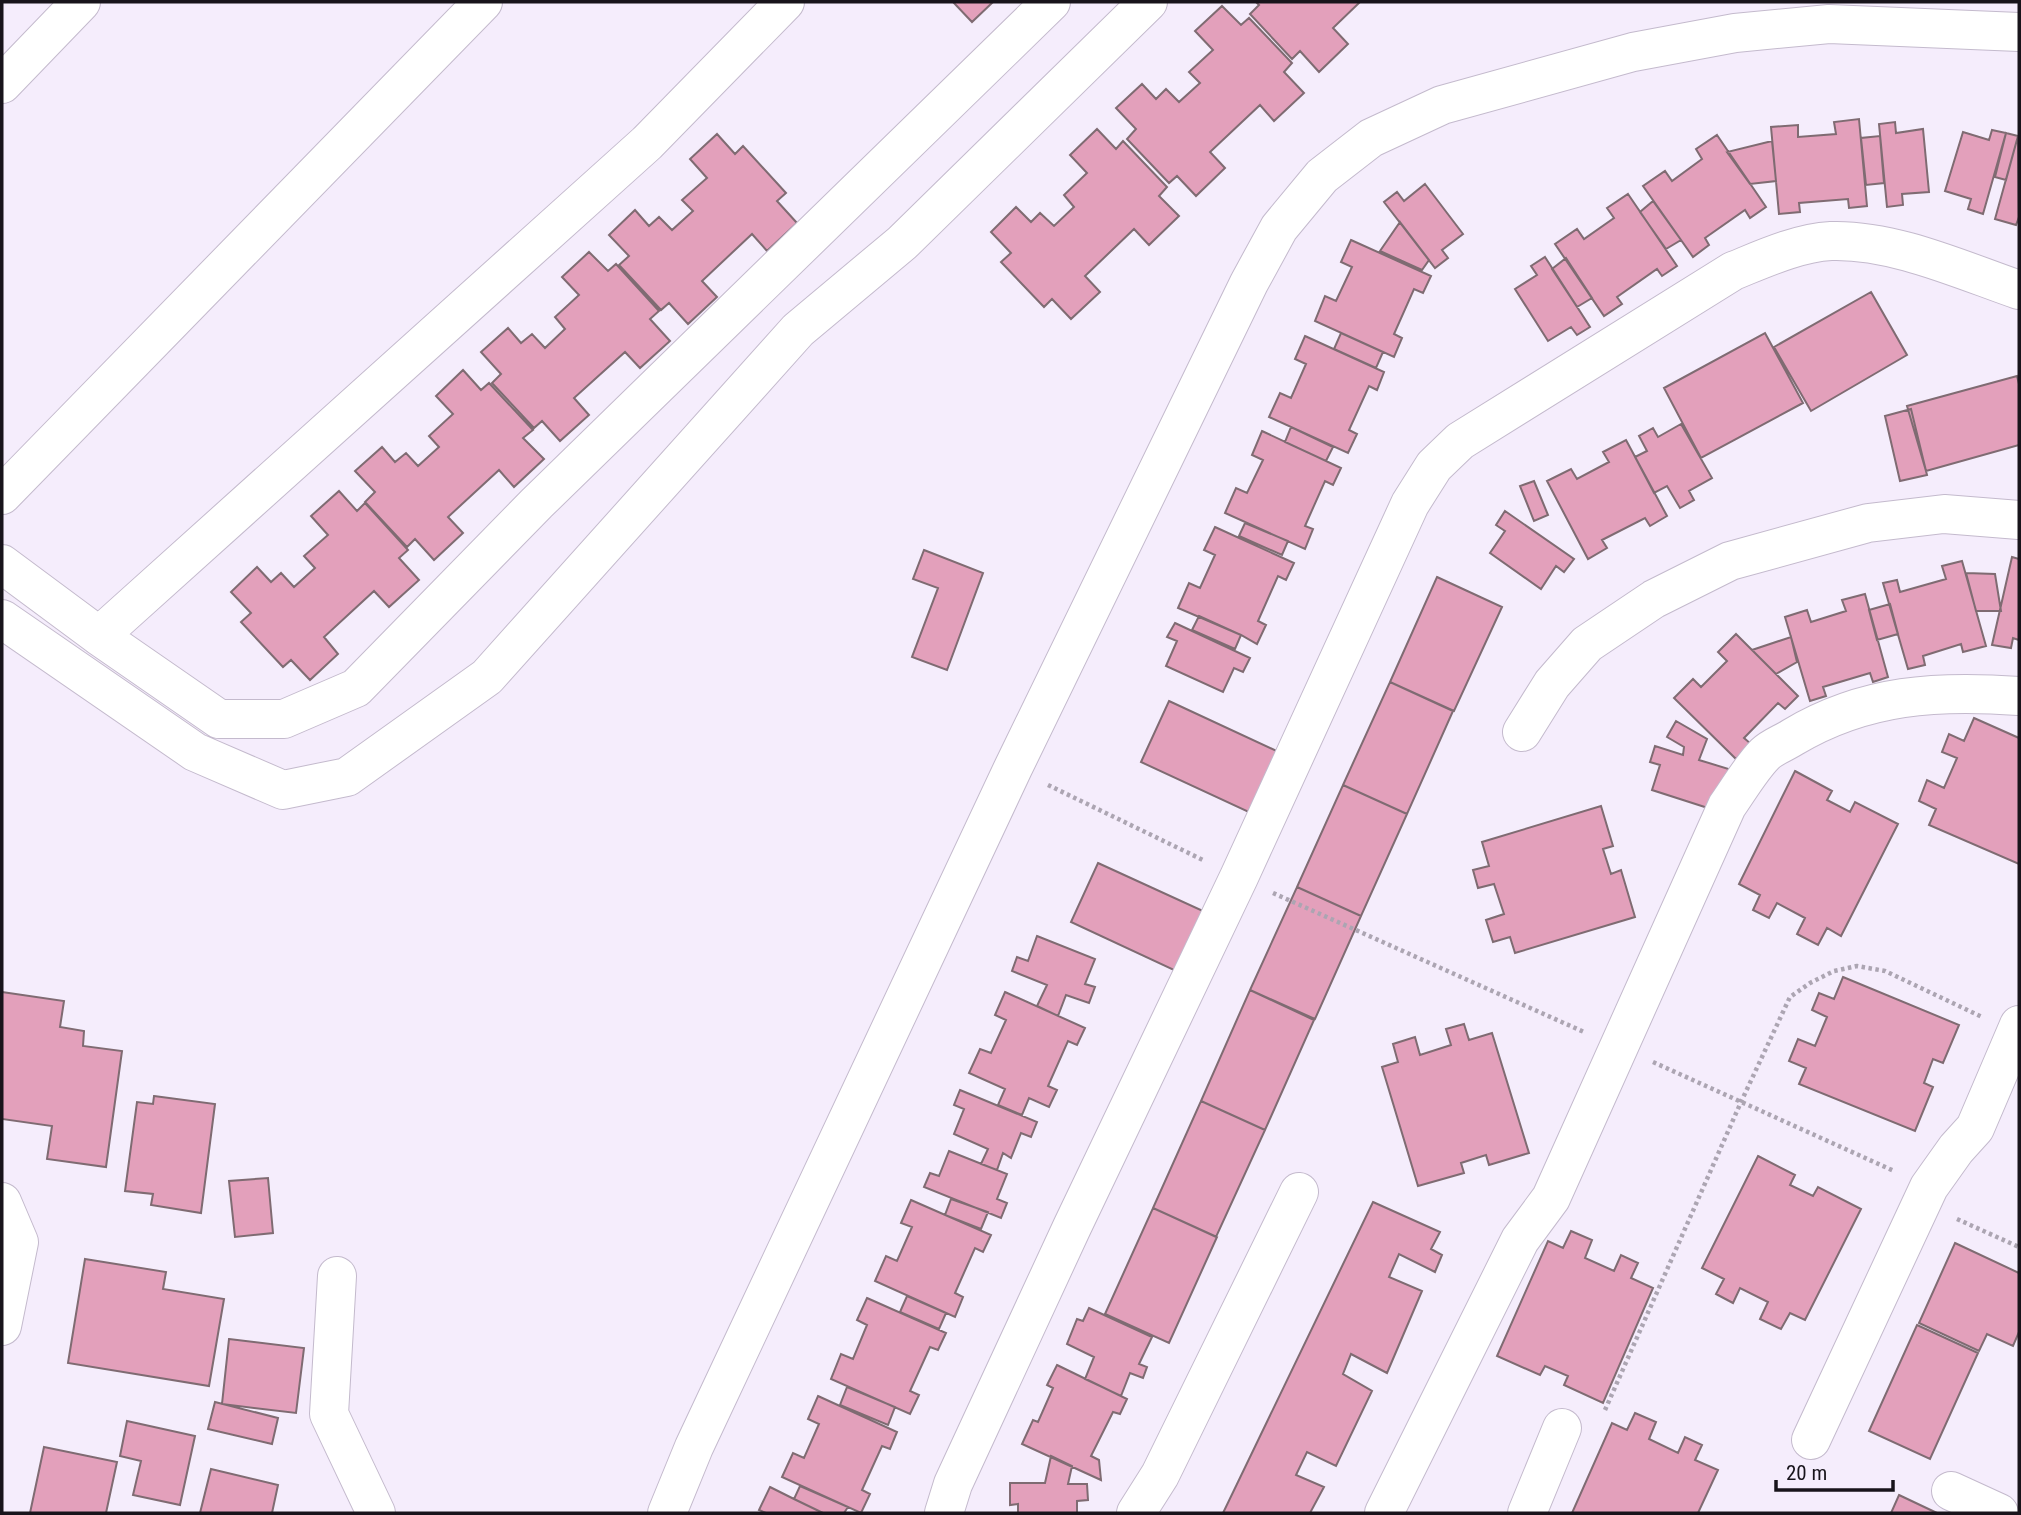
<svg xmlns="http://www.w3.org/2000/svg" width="2021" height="1515" font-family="'Roboto Condensed',sans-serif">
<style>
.building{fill:#e3a0bb;stroke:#7f6b72;stroke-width:2}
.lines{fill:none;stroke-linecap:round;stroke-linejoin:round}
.minor-casing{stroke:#c4bacd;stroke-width:40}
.path{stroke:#aca5b2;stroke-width:4.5;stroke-dasharray:3.5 3.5;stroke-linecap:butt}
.minor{stroke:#fff;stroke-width:38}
</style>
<rect width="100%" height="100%" fill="#f5edfc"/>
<path class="building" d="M953,2H993L972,22Z
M1256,2H1360L1333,28L1348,44L1319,72L1300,51L1292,59L1250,14L1259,5Z
M1222,6L1241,25L1249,18L1292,63L1284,72L1304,93L1274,121L1260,105L1210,152L1225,168L1196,196L1177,176L1169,183L1127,139L1136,129L1116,108L1142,84L1156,99L1166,89L1179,102L1200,83L1189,72L1213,50L1195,31Z
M1859,119L1867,206L1849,208L1848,199L1799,203L1800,212L1779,214L1771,127L1798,125V137L1836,134L1834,122Z
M1895,122L1896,133L1923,129L1929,192L1902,194L1903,205L1887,207L1879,124Z
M1097,129L1116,149L1123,141L1167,187L1159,196L1179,216L1149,245L1134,229L1085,276L1100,292L1071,319L1052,299L1044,307L1001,262L1011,253L991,232L1016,207L1031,222L1040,213L1054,226L1074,207L1064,195L1087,173L1070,155Z
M1992,130L2006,133L1983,214L1968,209L1971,199L1945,191L1963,132L1989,140Z
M2006,133L2018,136L2006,180L1995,177Z
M717,134L735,154L743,146L786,193L777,201L797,223L767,251L752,234L702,281L717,297L688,324L669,303L661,310L619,265L629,256L609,235L635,210L649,226L659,217L672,230L693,211L682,200L707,178L690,159Z
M1717,135L1766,207L1750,218L1745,210L1705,238L1709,245L1693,257L1643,186L1665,171L1672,181L1702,159L1696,149Z
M1880,136L1884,183L1866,185L1861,138Z
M2018,136L2019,217L2016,225L1995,219Z
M1772,141L1776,181L1750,184L1727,152Z
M1425,184L1463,234L1442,250L1448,258L1435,268L1384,202L1397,192L1404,201Z
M1628,194L1677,266L1662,276L1657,269L1617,297L1622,304L1604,316L1555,244L1577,229L1584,239L1614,218L1607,208Z
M1653,201L1681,240L1666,249L1640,212Z
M1400,222L1429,260L1422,270L1380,251Z
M1351,240L1431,276L1423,293L1414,289L1394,334L1402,338L1394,357L1315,321L1325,296L1336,301L1352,267L1341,262Z
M589,252L608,271L616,264L659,311L650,319L670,341L640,368L625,352L574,398L589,415L560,441L542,421L534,428L492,383L501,374L481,352L508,328L521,343L532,334L545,348L565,329L555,317L579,295L562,277Z
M1545,257L1590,327L1577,335L1571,327L1548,341L1515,289L1537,275L1531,266Z
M1566,258L1592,298L1577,307L1552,269Z
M1871,292L1907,355L1811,411L1774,347Z
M1341,333L1383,352L1376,368L1334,349Z
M1765,333L1803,403L1701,458L1664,388Z
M1305,336L1384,372L1377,390L1369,386L1349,430L1357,434L1348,453L1269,417L1280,393L1291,398L1306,364L1295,359Z
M463,370L481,390L489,383L533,430L523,438L544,459L514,487L499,470L448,517L463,533L434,560L415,539L407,547L365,502L375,492L355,471L382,447L395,462L406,453L418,466L439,447L429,436L453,414L436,396Z
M2017,376L2019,384V445L1926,471L1907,406Z
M1911,409L1927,475L1900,481L1885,416Z
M1681,424L1712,478L1689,491L1694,500L1680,508L1667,486L1654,493L1635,457L1647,451L1639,436L1653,428L1658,437Z
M1291,427L1333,447L1326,461L1285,442Z
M1262,431L1341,468L1333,485L1325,481L1305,526L1313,529L1305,549L1225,513L1236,488L1247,493L1263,460L1252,455Z
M1626,440L1667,516L1650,526L1645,518L1602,540L1607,548L1588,559L1547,481L1571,469L1577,479L1609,462L1603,452Z
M1534,481L1548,515L1534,521L1520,486Z
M339,491L357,511L365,503L408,550L399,558L419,580L389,607L374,591L324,637L338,654L310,680L291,660L283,667L241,622L251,613L231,592L257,567L271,582L281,573L294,587L315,568L304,556L328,535L311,516Z
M1505,511L1574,559L1564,572L1556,566L1541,589L1490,553L1505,531L1496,525Z
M1245,523L1288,541L1282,555L1239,536Z
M1215,527L1294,563L1286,580L1278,576L1258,621L1266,625L1257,644L1241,635L1178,608L1189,583L1200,588L1215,555L1204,550Z
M924,550L983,573L947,670L912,657L938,588L913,579Z
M2012,557L2019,559V640L2013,638L2011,648L1992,645Z
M1962,561L1986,646L1963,652L1961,644L1923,656L1925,665L1908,669L1883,583L1897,580L1900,592L1946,579L1942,566Z
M1966,573L1995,574L2001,611H1976Z
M1437,577L1502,607L1454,711L1390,682Z
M1865,594L1888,677L1873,682L1870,673L1823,687L1826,696L1810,701L1785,617L1807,610L1811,622L1846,611L1842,600Z
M1890,604L1898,634L1877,640L1869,610Z
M1199,616L1241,635L1235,649L1192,630Z
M1175,623L1250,658L1243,672L1234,668L1223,692L1166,666L1177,641L1167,637Z
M1736,634L1798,696L1785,709L1778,703L1744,738L1751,744L1736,759L1674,698L1693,679L1701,687L1727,661L1718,652Z
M1791,637L1797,662L1776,674L1752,650Z
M1390,682L1453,711L1407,814L1343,785Z
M1169,701L1281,753L1253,814L1141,762Z
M1974,718L2019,738V864L1929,825L1936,809L1919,801L1927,780L1944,788L1957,758L1942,752L1949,734L1964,741Z
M1676,721L1707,739L1699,760L1732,770L1711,809L1652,790L1660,765L1650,762L1655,746L1683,755L1684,747L1667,737Z
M1795,771L1832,791L1827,800L1850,812L1855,802L1898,824L1841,936L1827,928L1818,945L1797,934L1805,918L1777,903L1769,918L1753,910L1760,895L1739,884Z
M1343,785L1407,814L1361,916L1297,887Z
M1601,806L1613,846L1603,849L1611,874L1621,870L1635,917L1515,953L1510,937L1493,942L1486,920L1504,914L1494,884L1478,888L1473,870L1489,866L1482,842Z
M1098,863L1203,911L1176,971L1071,922Z
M1297,887L1361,916L1315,1019L1250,990Z
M1037,936L1095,959L1085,984L1095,987L1089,1003L1066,995L1058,1016L1037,1006L1047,985L1012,971L1017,957L1028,961Z
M1843,977L1959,1025L1943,1063L1933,1059L1924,1083L1933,1087L1915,1131L1799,1084L1806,1068L1789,1061L1798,1039L1815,1046L1827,1017L1812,1010L1819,993L1834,999Z
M1250,990L1314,1020L1265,1130L1201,1101Z
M2,992L64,1001L60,1027L84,1031L83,1046L122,1051L106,1167L47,1159L52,1126L2,1119Z
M1005,992L1085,1028L1077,1045L1068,1041L1048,1086L1057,1090L1049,1107L1029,1098L1022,1115L998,1105L1005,1089L969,1073L980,1049L991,1053L1006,1020L995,1015Z
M1464,1024L1469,1040L1492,1033L1529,1153L1489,1165L1486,1155L1461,1163L1464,1173L1418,1186L1382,1067L1398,1062L1393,1044L1415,1037L1420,1055L1451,1045L1446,1029Z
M960,1090L1037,1122L1031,1137L1021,1133L1011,1158L1003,1153L997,1170L981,1164L988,1149L954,1134L964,1109L954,1105Z
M154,1096L215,1104L201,1213L151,1205L153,1194L125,1191L137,1102L153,1104Z
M1201,1101L1265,1130L1216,1237L1153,1208Z
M949,1151L1007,1174L997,1199L1007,1203L1001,1218L924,1187L930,1173L939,1176Z
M1758,1156L1795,1175L1790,1185L1813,1196L1818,1187L1861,1209L1805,1320L1790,1313L1781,1329L1760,1319L1768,1302L1740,1288L1733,1303L1716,1294L1724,1279L1702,1268Z
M268,1178L273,1233L235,1237L229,1181Z
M951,1199L988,1212L981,1229L945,1215Z
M911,1200L991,1235L983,1252L975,1248L955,1293L963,1297L955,1317L875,1281L886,1256L897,1261L912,1227L901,1223Z
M1373,1202L1440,1232L1431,1249L1442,1255L1435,1272L1399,1254L1389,1277L1422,1291L1387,1373L1351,1354L1343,1374L1372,1391L1336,1466L1307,1452L1296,1475L1324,1487L1310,1513H1223Z
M1153,1208L1217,1237L1169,1343L1105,1314Z
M1571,1231L1592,1240L1585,1258L1614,1271L1621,1255L1638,1263L1631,1278L1653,1288L1603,1403L1564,1385L1568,1376L1545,1366L1540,1375L1497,1356L1548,1241L1563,1248Z
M1955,1243L2019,1273V1332L2013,1346L1987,1334L1979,1351L1919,1323Z
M85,1259L166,1272L163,1289L224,1299L209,1386L68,1363Z
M907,1296L946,1313L939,1329L900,1312Z
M867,1298L946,1333L938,1350L930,1347L910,1391L919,1395L910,1414L831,1379L841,1354L853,1359L867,1325L857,1320Z
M1089,1308L1152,1337L1139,1364L1147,1367L1143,1378L1130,1373L1121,1396L1085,1379L1094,1357L1067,1344L1077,1319L1083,1321Z
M1917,1325L1978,1353L1930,1459L1869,1431Z
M229,1339L304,1348L296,1413L222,1404Z
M1057,1365L1127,1399L1120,1414L1113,1412L1091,1456L1099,1460L1101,1480L1022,1444L1033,1420L1038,1422L1053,1388L1047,1385Z
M847,1387L895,1407L888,1425L840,1405Z
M818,1396L897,1432L890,1449L882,1446L862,1490L870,1494L861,1513L782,1477L793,1453L804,1458L819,1424L808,1419Z
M215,1402L278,1418L272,1444L208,1429Z
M1635,1413L1656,1422L1649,1439L1678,1453L1685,1437L1702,1445L1695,1460L1718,1470L1698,1513H1572L1612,1423L1627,1430Z
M127,1421L195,1436L180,1505L133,1495L141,1461L120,1456Z
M44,1447L117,1462L106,1513H30Z
M1051,1456L1072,1466L1068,1484H1087L1088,1500L1077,1501V1513H1018V1504L1010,1505V1483H1045Z
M211,1469L278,1485L272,1513H200Z
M800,1486L848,1507L844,1513H823L794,1499Z
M770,1487L794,1499L823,1513H766L759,1510Z
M1899,1495L1937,1513H1891Z"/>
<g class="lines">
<defs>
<path id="minor" d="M2,84L81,2
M2,495L483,2
M2,564L99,636L219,719H284L356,688L537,503L1051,2
M2,619L195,752L283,790L347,777L487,677L798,330L902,243L1148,2
M99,636L647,143L785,2
M1522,732L1552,684L1587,644L1654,599L1730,561L1868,523L1944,514L2019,520
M2,1202L19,1242L2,1326
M337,1276L329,1414L376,1513
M1811,1440L1929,1187L1956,1149L1975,1128L2019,1025
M1951,1491L1999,1513
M667,1513L694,1447L1013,768L1249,283L1279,228L1322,176L1371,138L1442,105L1633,52L1735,33L1829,24L2019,32
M944,1513L953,1484L1072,1227L1239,877L1410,504L1434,466L1460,441L1733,271C1763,259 1797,243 1831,241C1893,239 1961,270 2019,290
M1136,1513L1160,1475L1299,1192
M1384,1513L1520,1240L1551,1198L1727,806C1739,789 1751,768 1765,754C1772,747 1784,743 1793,737C1865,694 1938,690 2019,696
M1527,1513L1562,1428"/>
</defs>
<use href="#minor" class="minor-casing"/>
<path class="path" d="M1048,785L1205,861
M1273,893L1584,1032
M1653,1062L1894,1171
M1957,1219L2019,1247
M1605,1410L1741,1102L1790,997L1810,983L1834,971L1857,966L1885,971L1982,1017"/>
<use href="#minor" class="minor"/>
</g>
<rect width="2021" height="1515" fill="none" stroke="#18141b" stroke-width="7"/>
<path d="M1776 1480v10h117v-10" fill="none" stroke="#18141b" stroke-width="3.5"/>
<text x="1786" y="1480" font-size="21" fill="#18141b" stroke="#f5edfc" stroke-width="5" paint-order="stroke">20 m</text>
</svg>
